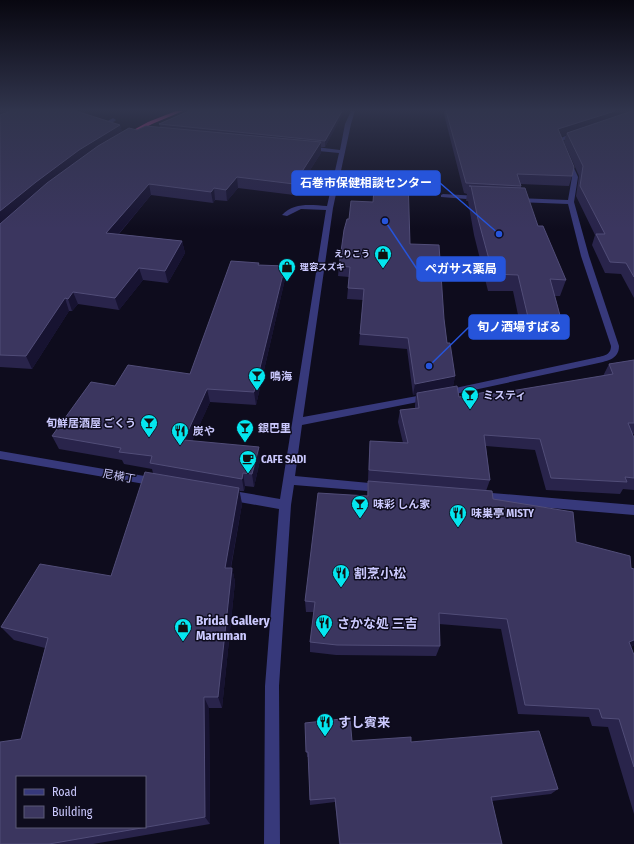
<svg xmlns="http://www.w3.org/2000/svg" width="634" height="844" font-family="'Fira Sans Condensed','Noto Sans JP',sans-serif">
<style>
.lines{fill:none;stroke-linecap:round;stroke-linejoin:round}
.minor{fill:#37397b;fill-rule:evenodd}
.highway{fill:#fc46a8;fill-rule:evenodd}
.wall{fill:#29244b}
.shaded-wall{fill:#171331}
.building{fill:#3b365f;stroke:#514d78;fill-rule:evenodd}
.labels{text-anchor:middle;stroke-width:3;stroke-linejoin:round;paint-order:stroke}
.far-poi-label{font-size:9px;font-weight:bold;fill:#cbc9fe;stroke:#0e0c1d;text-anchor:end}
.poi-label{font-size:11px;font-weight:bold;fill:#cbc9fe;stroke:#0e0c1d;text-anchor:start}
.street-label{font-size:11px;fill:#cbc9fe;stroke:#0e0c1d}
.near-poi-label{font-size:13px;font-weight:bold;fill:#cbc9fe;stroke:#0e0c1d;text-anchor:start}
.leader{fill:none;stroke:#2654da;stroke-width:1.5}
.callout-dot{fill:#2654da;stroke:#0e0c1d;stroke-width:1.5}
.callout{fill:#2654da;stroke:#2654da;stroke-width:1.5}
.callout-label{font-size:12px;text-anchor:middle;font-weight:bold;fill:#fff}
</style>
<rect width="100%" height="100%" fill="#0e0c1d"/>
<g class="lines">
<path class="minor" d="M351,111H355L351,124L333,208L303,417L428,394L433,397L428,400L302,425L295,476L380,484L384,485L386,488L384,491L380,492L294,485L291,505L279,686L280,844H264L265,686L279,509L228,500L224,498L222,495L224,492L228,490L280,499L326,210L301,209L287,216L282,215C294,202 311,205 327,206L339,153L308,150L305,148L308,146L340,150L345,124Z
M113,118L116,120L115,121L107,125L104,123Z
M577,131L579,132V134L562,141L578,177L574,202L589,256L619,346C619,360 606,361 594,364L446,396L443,395L441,393L446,390L594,358C602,356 611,356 611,346L581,256L568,204L517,202L514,200L517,198L568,200L572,177L556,140Z
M443,194L479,196L482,198L479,200L441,197V195Z
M0,451L156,478L160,479L161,482L160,485L156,486L0,459Z
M480,492L634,505V515L480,502L476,500L474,497L476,494Z"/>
<path class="highway" d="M176,111H183L152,124L124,139L119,138L148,122Z"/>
</g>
<path class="wall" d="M0,111L120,125L122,132L160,127L159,124L189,111H344L325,147H321V153L294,195L238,188L227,201L215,200L213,203L151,195L119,234L182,241L185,253L168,283L143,280L119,310L78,304L72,311H69L32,369L0,367Z
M444,111H634V298L621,274L605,273L592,245L595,235L576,196L579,176L564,142L566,135L561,136L572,176L569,186L520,184L521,186V188L538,226L566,280L560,296H555L561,319L555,336L522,334L513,291H488L474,235L468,201H466L467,194L464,193L444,114Z
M410,244L444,319L447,343L455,376L453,386L459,397L487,395L603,376L609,364L634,360V434H633L634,438V490L623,489L620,494L546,490L535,450L486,446L490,480L486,491L493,499L576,542L631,568L634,569V645L631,647L634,655V814L608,727L592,726L589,717L518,714L501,629L439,624L440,646L436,656L336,655L310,652V642L314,612H306L305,601L367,496L368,481L369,452L370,441L403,443L398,422L400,410L415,408V405L416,394L413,395L407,349L359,345L363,300L347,299L349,277L338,276L339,266Z
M259,265L285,266V279L256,405L210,402L192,441L260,460L254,487L245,486L244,491H239L242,504L231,568H232L235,582L222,708H209L210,824L93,844H0L21,739L45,648L14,640L1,627L111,576L153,473L152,469L124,464L122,460L59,449L52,436L115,386L190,374Z
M305,723L352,741L411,742L558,789L551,794L492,801L502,844H339L335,802L310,805L308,757H307Z"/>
<path class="shaded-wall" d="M0,111H25L0,120Z
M342,111H344V112L325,147V141Z
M615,111H634L567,133L566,135L556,138L558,129Z
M120,125L123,135L0,227V211L36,182L79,150Z
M321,142V153L294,195V184Z
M237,177L238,188L227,201L226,190Z
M149,184L151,195L110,244L106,233Z
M214,188L215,200L213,203L211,192Z
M182,241L185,253L168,283L165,271Z
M285,266V279L256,405L254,392Z
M139,268L143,280L119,310L115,298Z
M73,292L78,304L72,311L68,299Z
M65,298L69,311L32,369L26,356Z
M455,376L453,387L413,395L415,384Z
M207,389L210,402L187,453L184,440Z
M259,447L260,460L254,487L252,474Z
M243,473L245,486L244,491L242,479Z
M239,488L242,504L228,582L225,568Z
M232,568L235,582L222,708L218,697Z
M634,640V645L619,652L629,642Z
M204,697L209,708L210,824L205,817Z"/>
<path class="building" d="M11,111H76L120,125L79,150L36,182L0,211V115Z
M189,111H342L325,141L159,124Z
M446,111H615L558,129L574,167L572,176L517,174L521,186L466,183Z
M632,111H634V277L626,263L610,262L596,234H605L580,186L583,166L567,133Z
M146,126L321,142L294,184L237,177L226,190L214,188L211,192L149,184L106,233L182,241L165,271L139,268L115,298L73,292L68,299L65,298L26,356L0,355V224L47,183L98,146L129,128L137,130Z
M375,176L408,178L410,244L439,245L444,319L447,343H450L455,376L415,384L408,338L360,334L364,289L348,288L350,267L339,266L344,230L347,219H349L351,201L373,202Z
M469,186L525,188L538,226H543L566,280L550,279L561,319L528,317L518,275L493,274L478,219L471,186Z
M231,261L259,263L258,265L285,266L254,392L207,389L184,440L259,447L252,474L243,473L242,479L150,463L152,456L119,452L121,448L52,436L91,382L115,386L128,365L190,374Z
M634,360V423H628L634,438V478L625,477L627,482L551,478L540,439L484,435L490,480L369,470L370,441L408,443L400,410L419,408L417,393L457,386L459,397L486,392L487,395L613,374L609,364Z
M145,472L239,488L225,568H232L218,697H204L205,817L49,844H0V742L21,739L48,638L1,627L40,564L111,576ZM17,777H145V827H17Z
M368,481L492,491L493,499L573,512L576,542L630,556L631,568L634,569V640L629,642L634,655V767L619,719L602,718L599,709L525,705L507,619L439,613L440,646L337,645L310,642L315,602L305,601L318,493L368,496Z
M350,718L352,741L411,737V742L539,731L558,789L491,797L502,844H340L335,798L310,800L308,752H306L305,723Z"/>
<linearGradient id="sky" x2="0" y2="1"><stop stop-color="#080710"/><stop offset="0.48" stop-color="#30344c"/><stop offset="1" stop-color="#30344c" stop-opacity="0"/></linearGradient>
<rect width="634" height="229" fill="url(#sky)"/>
<defs>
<symbol id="shop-pin" viewBox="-11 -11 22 30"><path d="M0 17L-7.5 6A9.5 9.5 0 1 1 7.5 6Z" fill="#04e6ef" stroke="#0e0c1d"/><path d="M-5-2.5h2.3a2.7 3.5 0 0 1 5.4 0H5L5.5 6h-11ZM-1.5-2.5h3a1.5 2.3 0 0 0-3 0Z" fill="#111"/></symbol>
<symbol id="bar-pin" viewBox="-11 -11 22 30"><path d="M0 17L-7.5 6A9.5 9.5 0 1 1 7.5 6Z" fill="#04e6ef" stroke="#0e0c1d"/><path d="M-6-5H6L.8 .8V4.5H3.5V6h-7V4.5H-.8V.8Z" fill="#111"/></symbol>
<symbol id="restaurant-pin" viewBox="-11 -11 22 30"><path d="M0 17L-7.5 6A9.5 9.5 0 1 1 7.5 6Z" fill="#04e6ef" stroke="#0e0c1d"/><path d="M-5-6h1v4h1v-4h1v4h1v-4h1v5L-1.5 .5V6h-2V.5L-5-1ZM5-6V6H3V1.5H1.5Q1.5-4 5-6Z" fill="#111"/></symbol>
<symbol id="cafe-pin" viewBox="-11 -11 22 30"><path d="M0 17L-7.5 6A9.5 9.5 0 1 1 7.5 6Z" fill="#04e6ef" stroke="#0e0c1d"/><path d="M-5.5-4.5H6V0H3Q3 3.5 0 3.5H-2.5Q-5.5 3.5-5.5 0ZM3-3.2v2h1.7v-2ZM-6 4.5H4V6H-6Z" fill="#111"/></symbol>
</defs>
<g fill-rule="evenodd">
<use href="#shop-pin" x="373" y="244" width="20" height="27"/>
<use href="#shop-pin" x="277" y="257" width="20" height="27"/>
<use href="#bar-pin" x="247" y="366" width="20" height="27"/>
<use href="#bar-pin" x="460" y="385" width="20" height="27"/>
<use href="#bar-pin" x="139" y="413" width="20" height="27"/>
<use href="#bar-pin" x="235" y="418" width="20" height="27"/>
<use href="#restaurant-pin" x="170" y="421" width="20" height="27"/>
<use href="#cafe-pin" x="238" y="449" width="20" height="27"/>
<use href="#bar-pin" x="350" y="494" width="20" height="27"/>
<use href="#restaurant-pin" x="448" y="503" width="20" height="27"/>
<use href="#restaurant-pin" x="331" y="563" width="20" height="27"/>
<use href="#restaurant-pin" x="314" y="613" width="20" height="27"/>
<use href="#shop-pin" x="173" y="617" width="20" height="27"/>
<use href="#restaurant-pin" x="315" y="712" width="20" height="27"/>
</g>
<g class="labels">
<g class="far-poi-label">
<text x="370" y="257">えりこう</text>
<text x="300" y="270" text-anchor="start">理容スズキ</text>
</g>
<g class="poi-label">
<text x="270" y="380">鳴海</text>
<text x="483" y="399">ミスティ</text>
<text x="136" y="427" text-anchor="end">旬鮮居酒屋 ごくう</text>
<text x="258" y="432">銀巴里</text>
<text x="193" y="435">炭や</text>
<text x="261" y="463">CAFE SADI</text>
<text x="373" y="508">味彩 しん家</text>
<text x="471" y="517">味巣亭 MISTY</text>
</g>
<g class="street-label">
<text transform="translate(119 476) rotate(10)" y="4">尼横丁</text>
</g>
<g class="near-poi-label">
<text x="354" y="578">割烹小松</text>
<text x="196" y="625">Bridal Gallery<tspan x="196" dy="15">Maruman</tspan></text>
<text x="337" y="628">さかな処 三吉</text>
<text x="338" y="727">すし賓来</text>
</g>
</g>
<path class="leader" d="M499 234L440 183M385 221L417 269M429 366L469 327"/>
<g class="callout-dot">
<circle cx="499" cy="234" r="4"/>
<circle cx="385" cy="221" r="4"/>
<circle cx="429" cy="366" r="4"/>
</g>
<g class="callout">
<rect x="292" y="171" width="148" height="24" rx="4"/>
<rect x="417" y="257" width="88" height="24" rx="4"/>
<rect x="469" y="315" width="100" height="24" rx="4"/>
</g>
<g class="callout-label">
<text x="366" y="187">石巻市保健相談センター</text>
<text x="461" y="273">ペガサス薬局</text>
<text x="519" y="331">旬ノ酒場すばる</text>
</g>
<rect x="16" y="776" width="130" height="52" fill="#0e0c1d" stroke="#5a5877"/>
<rect x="24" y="789" width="20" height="6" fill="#37397b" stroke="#5a5877"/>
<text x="52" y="796" font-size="12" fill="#cbc9fe">Road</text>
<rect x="24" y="806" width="20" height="12" fill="#3b365f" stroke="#5a5877"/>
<text x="52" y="816" font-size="12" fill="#cbc9fe">Building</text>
</svg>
